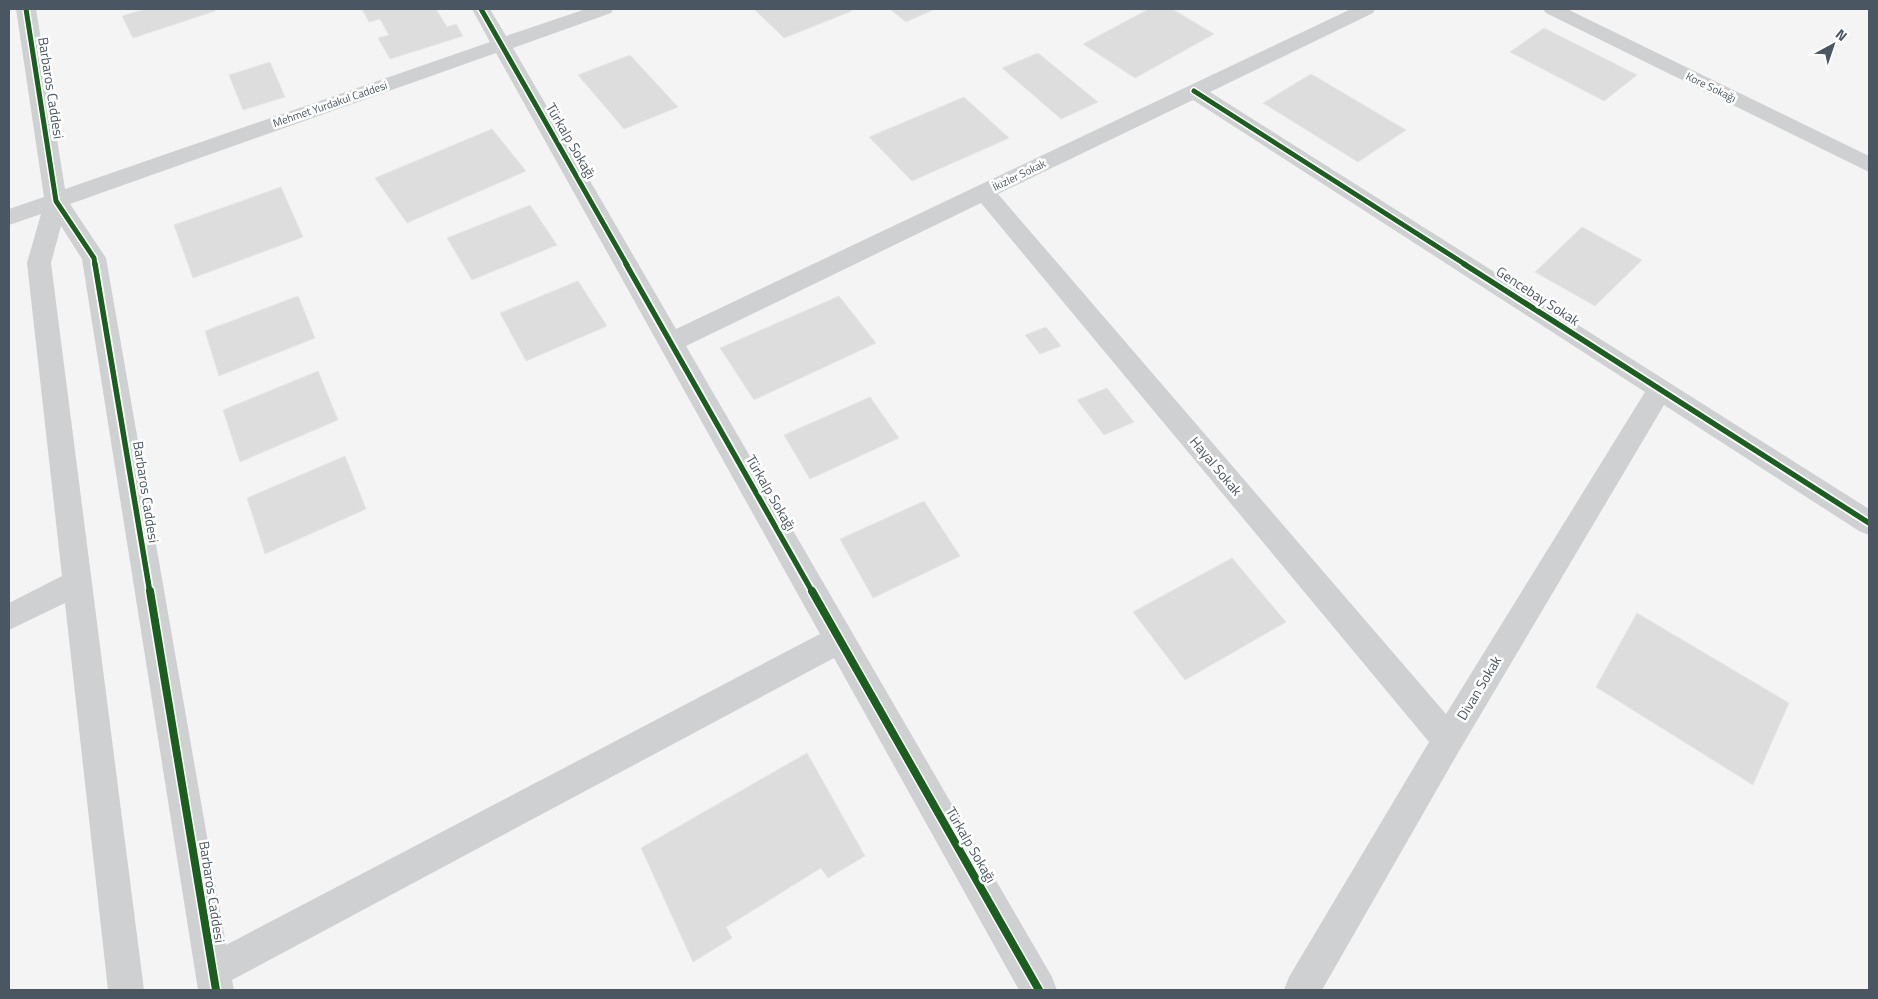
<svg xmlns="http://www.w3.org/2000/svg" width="1878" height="999" font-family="'Titillium Web',sans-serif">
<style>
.building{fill:#ddddde;stroke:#e5e6e7}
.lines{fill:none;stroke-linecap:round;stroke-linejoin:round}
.minor{fill:#ced0d2;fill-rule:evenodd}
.cycleway-far2-casing{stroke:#fff;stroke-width:8}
.cycleway-far1-casing{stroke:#fff;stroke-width:9}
.cycleway-casing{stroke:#fff;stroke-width:11}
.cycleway-far2{stroke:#1b5e20;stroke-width:5}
.cycleway-far1{stroke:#1b5e20;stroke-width:5.5}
.cycleway{stroke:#1b5e20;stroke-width:8}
.labels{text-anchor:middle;stroke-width:5;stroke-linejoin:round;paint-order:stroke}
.far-street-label{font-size:11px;fill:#4a5661;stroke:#fff}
.street-label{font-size:14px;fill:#4a5661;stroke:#fff}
</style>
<rect width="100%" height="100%" fill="#f4f4f4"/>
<path class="building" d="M145,9H214L215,11L133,38L122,16Z
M362,9H436L447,27L456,24L463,36L390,59L378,38L389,35L380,19L369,22Z
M754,9H849L852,11L784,38Z
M890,9H935L906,22Z
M1149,9H1172L1214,34L1135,78L1083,44Z
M1544,28L1637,75L1604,101L1510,52Z
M1038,53L1098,102L1061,119L1002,68Z
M630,55L678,107L624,129L578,75Z
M270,62L285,97L243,110L229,75Z
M1311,74L1406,130L1358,162L1263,103Z
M964,97L1009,138L912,181L869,137Z
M492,129L526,171L407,223L375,178Z
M281,187L303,237L193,278L174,225Z
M530,205L557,245L472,280L447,238Z
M1582,227L1642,260L1595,306L1535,272Z
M578,281L607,326L526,361L500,313Z
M298,296L315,338L219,376L205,331Z
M839,296L876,343L754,400L720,348Z
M1046,327L1061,346L1040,354L1025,335Z
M318,371L338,420L240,462L223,410Z
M1107,388L1134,422L1104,435L1077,400Z
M870,397L899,438L810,479L784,435Z
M345,456L366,509L265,554L247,498Z
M924,501L960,556L873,598L840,539Z
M1232,558L1286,622L1185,680L1133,612Z
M1637,613L1789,703L1753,785L1596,687Z
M807,753L865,856L828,878L821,868L726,927L732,938L693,962L641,848Z"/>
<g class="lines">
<path class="minor" d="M16,9H36L65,189L490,42L472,9H490L506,36L586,9H613L611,13L513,48L676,329L1351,9H1375L1373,13L1210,92L1869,509V535L1859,531L1664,405L1459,751L1322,990H1284L1289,977L1429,742L981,203L686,346L1052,977L1057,990H1019L834,658L232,980L234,990H198L82,259L61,226L51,263L144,990H108L65,603L9,630V603L62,576L27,263L41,214L9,225V209L44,197ZM496,53L820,634L226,945L106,258L70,204ZM1193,100L1645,392L1446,714L998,194Z
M1543,9H1567L1869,156V172L1546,13Z"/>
<defs>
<path id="cycleway-far2" d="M26,9L56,201L94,258L95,265
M481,9L627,265
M1194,91L1466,265"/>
<path id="cycleway-far1" d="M95,264L150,593
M626,264L813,593
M1464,264L1869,523"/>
<path id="cycleway" d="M150,591L216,990
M812,591L1039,990"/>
</defs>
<use href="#cycleway-far2" class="cycleway-far2-casing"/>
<use href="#cycleway-far1" class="cycleway-far1-casing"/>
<use href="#cycleway" class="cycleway-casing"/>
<use href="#cycleway-far2" class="cycleway-far2"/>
<use href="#cycleway-far1" class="cycleway-far1"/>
<use href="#cycleway" class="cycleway"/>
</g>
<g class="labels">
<g class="far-street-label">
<text transform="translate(1711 87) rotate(26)" y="4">Kore Sokağı</text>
<text transform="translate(330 104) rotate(-19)" y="4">Mehmet Yurdakul Caddesi</text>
<text transform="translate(1019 175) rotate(-26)" y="4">İkizler Sokak</text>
</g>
<g class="street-label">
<text transform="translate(51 88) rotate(81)" y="5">Barbaros Caddesi</text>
<text transform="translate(571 141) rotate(60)" y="5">Türkalp Sokağı</text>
<text transform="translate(1538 296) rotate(33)" y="5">Gencebay Sokak</text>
<text transform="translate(1216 466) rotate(50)" y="5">Hayal Sokak</text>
<text transform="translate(146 492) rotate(81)" y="5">Barbaros Caddesi</text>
<text transform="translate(771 493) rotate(60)" y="5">Türkalp Sokağı</text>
<text transform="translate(1479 688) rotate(-59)" y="5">Divan Sokak</text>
<text transform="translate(971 845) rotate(60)" y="5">Türkalp Sokağı</text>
<text transform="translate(212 892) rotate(81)" y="5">Barbaros Caddesi</text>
</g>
</g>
<rect width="1878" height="999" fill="none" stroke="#4a5661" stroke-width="20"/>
<g transform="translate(1833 45) rotate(40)" stroke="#ffffff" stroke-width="4" paint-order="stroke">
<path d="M0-4L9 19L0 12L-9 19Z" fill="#4a5661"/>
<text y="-8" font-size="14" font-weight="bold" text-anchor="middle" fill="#4a5661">N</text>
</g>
</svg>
